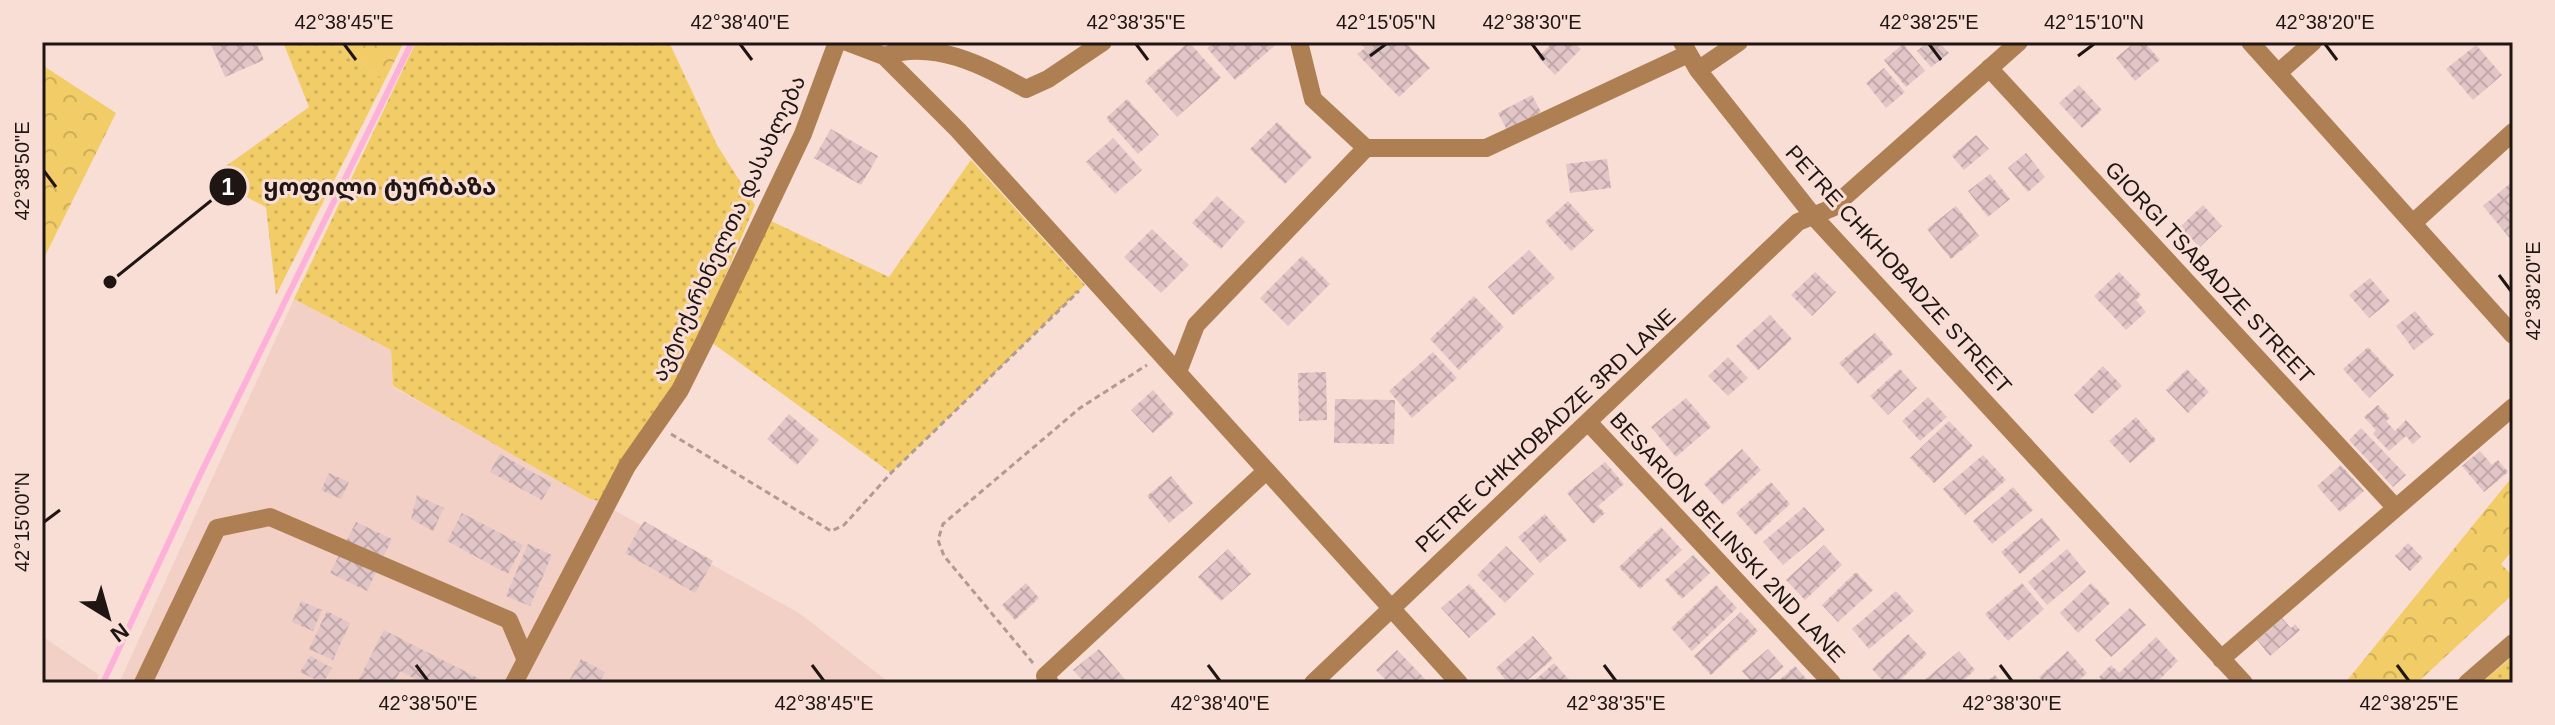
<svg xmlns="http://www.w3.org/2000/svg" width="2555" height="725" font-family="Helvetica,'Noto Sans Georgian',sans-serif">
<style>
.built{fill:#f3d0c6}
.grass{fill:url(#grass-dots)}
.forest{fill:url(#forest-crowns)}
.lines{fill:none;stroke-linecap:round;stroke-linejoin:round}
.stream{stroke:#fdb1d9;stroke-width:6}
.building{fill:url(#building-cross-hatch)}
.path{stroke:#af9b94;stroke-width:3;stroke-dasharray:6 4;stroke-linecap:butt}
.minor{stroke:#ae7f52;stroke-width:18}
.ticks{fill:none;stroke:#1f1613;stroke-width:3}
.labels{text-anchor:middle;stroke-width:6;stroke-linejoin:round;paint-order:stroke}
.street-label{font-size:22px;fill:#1f1613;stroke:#f9ded6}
.leader{fill:none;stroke:#1f1613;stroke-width:3}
.callout-dot{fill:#1f1613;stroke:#f9ded6;stroke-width:3}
.mark-label{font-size:24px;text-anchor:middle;font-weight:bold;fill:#fff}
.callout-label{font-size:24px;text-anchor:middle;font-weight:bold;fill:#1f1613;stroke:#f9ded6;stroke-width:6;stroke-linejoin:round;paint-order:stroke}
.neatline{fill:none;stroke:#1f1613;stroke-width:3}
.ticks-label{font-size:20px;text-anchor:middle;fill:#1f1613}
</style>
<defs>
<pattern id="grass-dots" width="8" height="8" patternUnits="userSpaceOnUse" patternTransform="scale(2)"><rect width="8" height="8" fill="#f1cc67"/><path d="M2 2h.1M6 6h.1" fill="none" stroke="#ceae58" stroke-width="1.8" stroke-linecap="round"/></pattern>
<pattern id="forest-crowns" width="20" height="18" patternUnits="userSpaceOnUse" patternTransform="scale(2)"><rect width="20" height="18" fill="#f1cc67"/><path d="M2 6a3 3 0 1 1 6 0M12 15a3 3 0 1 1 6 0" fill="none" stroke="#ceae58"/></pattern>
<pattern id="building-cross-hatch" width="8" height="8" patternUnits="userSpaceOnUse" patternTransform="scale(2)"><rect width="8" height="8" fill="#e1c5c7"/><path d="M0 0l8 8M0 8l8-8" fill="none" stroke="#c1a8aa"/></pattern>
</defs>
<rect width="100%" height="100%" fill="#f9ded6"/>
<path class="built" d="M294,299L391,350L393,387L799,613L890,683H119Z
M42,636L99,675L96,683H42Z"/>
<path class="grass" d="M283,42H332L385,80L276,295L266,207L209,178L309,107Z
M416,42H669L717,145L755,205L700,337L608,503L590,499L393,386L391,350L294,299Z
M971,160L1085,285L891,473L711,342L769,220L889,277Z
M2513,656V683H2481Z"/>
<path class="forest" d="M332,42H404L385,80Z
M42,65L116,113L42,262Z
M2513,476V550L2501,564L2513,576V594L2417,683H2345Z"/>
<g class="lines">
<path class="stream" d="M103,683L199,477L412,42"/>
</g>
<path class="building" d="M210,42H256L264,60L225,77Z
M1189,42L1221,78L1177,117L1145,81Z
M1214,42H1279L1235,80L1207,48Z
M1359,42H1405L1430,68L1399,97L1357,54L1365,48Z
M1553,42H1574L1581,49L1555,75L1538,57Z
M1928,42H1939L1949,53L1931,67L1917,51Z
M2135,42H2144L2160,60L2135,81L2116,58Z
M1903,44L1925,71L1906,87L1884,60Z
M2476,45L2502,75L2473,100L2446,69Z
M1884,68L1905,92L1886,108L1866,83Z
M2079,85L2102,110L2082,128L2059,103Z
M1532,95L1541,112L1507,130L1498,113Z
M1127,99L1159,135L1138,154L1106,118Z
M1277,122L1312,157L1285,184L1250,149Z
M831,129L878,156L861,185L814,158Z
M1976,135L1989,149L1964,170L1952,156Z
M1113,138L1142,170L1115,194L1086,162Z
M2026,153L2045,177L2028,192L2008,168Z
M1607,159L1611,188L1570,193L1566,164Z
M1990,174L2010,199L1988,217L1968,191Z
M2513,181V242L2483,206Z
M1217,196L1245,222L1221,249L1192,223Z
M1568,201L1594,230L1571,251L1545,222Z
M2203,205L2222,226L2200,247L2180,227Z
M1956,206L1979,236L1951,259L1927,229Z
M1152,229L1189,265L1161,293L1124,257Z
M1529,250L1555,278L1513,315L1488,287Z
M1302,256L1330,284L1288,326L1260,298Z
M1815,272L1836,292L1812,316L1791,295Z
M2119,272L2141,295L2136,300L2146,312L2126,330L2094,296Z
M2370,278L2390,301L2369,318L2349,295Z
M1474,296L1504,327L1459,370L1430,339Z
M2415,311L2434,334L2414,350L2396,326Z
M1770,315L1792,339L1758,370L1736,346Z
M1875,333L1893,354L1858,384L1839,363Z
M2368,347L2394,375L2369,398L2343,369Z
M1433,352L1457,378L1412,418L1389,391Z
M1728,357L1748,378L1728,396L1708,376Z
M2103,366L2122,386L2092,414L2074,395Z
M1900,369L1917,388L1888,415L1870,396Z
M2187,369L2209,392L2188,413L2166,390Z
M1326,372L1327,420L1299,421L1298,373Z
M1153,390L1174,414L1153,433L1131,410Z
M1928,397L1947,417L1920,441L1902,421Z
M1686,398L1711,427L1676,457L1651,427Z
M1335,399L1395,400L1394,444L1334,443Z
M2378,405L2390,418L2386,421L2395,431L2406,420L2421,437L2413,444L2406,436L2389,451L2373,434L2376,430L2364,417Z
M789,414L819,440L797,465L767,439Z
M2136,417L2156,440L2130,463L2109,441Z
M1949,421L1973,446L1934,483L1910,458Z
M2361,428L2406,475L2393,487L2349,440Z
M1742,449L1761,470L1723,505L1704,484Z
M2480,451L2492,465L2498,460L2508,472L2484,492L2462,466Z
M500,454L552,483L542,500L490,472Z
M1983,455L2006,480L1965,515L1943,489Z
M1605,462L1624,484L1598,506L1605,513L1593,524L1567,493Z
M2341,465L2364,491L2340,512L2317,486Z
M329,473L349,482L341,499L321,490Z
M1171,476L1193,503L1169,523L1147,496Z
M1771,482L1790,504L1756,535L1736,513Z
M2013,487L2033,510L1992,544L1973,521Z
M417,495L444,508L433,531L411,519Z
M1804,507L1825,530L1783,565L1763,542Z
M462,513L523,545L508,574L447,541Z
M1545,514L1567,540L1540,563L1518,537Z
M2042,518L2060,540L2020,574L2001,552Z
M644,521L713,561L695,593L625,553Z
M356,522L392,539L367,591L330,573Z
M1661,527L1682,550L1640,589L1619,567Z
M2408,543L2423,558L2410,571L2395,556Z
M528,544L552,555L530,606L506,596Z
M1824,545L1842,565L1805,600L1786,580Z
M1506,546L1534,574L1505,603L1477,575Z
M1228,549L1251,574L1221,601L1198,577Z
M2067,549L2086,572L2047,605L2028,582Z
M1693,555L1710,573L1682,599L1665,580Z
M1856,572L1873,590L1838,622L1822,605Z
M1026,583L1039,598L1015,620L1002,605Z
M2022,583L2044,609L2008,641L1985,614Z
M2091,583L2110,603L2078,633L2060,613Z
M1469,584L1496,614L1469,638L1441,608Z
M1716,585L1737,608L1692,651L1671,628Z
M1896,591L1914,611L1869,649L1852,629Z
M301,601L322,610L313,631L292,622Z
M2130,608L2146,625L2111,657L2095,640Z
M327,611L350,623L333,660L309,649Z
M1741,612L1758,631L1711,675L1694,656Z
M2282,618L2291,628L2295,624L2300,630L2270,656L2257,640Z
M384,630L413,645L488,683H423L400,671L394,683H357Z
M1908,634L1927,654L1897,683H1885L1872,669Z
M1533,636L1553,659L1524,683H1508L1496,668Z
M2156,637L2178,661L2156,683H2134L2131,679L2127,683H2104L2099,677L2111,665L2119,673Z
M1099,649L1128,683H1085L1073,670Z
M1768,649L1784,667L1765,683H1753L1742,671Z
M1397,650L1429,683H1389L1376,670Z
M1959,651L1975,670L1960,683H1921Z
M2068,651L2087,673L2076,683H2045L2039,677Z
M310,656L332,668L323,683L300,672Z
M581,659L605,672L599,683H568Z
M1554,663L1572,683H1532Z
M1795,666L1810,683H1776Z
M1995,675L2002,683H1985Z"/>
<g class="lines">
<path class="path" d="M671,434L831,531L844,525L891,473L1079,291
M1033,663L944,556L938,540L943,524L1080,408L1147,365"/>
<path class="minor" d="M847,42L884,56L958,130L1459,683
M1299,42L1313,99L1366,148
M1682,42L1698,70L1815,218L2244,683
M2250,42L2513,335
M884,56C934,39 982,65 1026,89L1048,79L1103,42
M1989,68L2396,508
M1698,70L1739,42
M2278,73L2313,42
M2413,223L2513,132
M1178,372L1196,325L1366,148H1486L1688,54
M1589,423L1832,683
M2221,659L2513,407
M143,683L217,528L270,517L509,620L525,658
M514,683L627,466L680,390L707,336L803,134L837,42
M1050,683L1045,676L1265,472
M1313,683L1798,222L1832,208L2019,42
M2467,683L2513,643"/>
</g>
<path class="ticks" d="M344,44L356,60M740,44L752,60M1136,44L1148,60M1532,44L1544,60M1929,44L1941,60M2325,44L2337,60M1370,56L1386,44M2078,56L2094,44M44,171L56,187M2499,275L2511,291M44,522L60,510M416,665L428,681M812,665L824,681M1208,665L1220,681M1604,665L1616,681M2000,665L2012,681M2397,665L2409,681"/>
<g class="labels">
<g class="street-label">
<text transform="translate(728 228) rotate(-65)" y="8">ავტოქარხნელთა დასახლება</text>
<text transform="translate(1899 269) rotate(48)" y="8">PETRE CHKHOBADZE STREET</text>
<text transform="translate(2210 272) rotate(47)" y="8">GIORGI TSABADZE STREET</text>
<text transform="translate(1545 430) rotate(-43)" y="8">PETRE CHKHOBADZE 3RD LANE</text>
<text transform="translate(1728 537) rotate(47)" y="8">BESARION BELINSKI 2ND LANE</text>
</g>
</g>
<path class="leader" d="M110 282L228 187"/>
<g class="callout-dot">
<circle cx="110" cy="282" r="8"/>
<circle cx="228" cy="187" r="20"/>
</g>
<g class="mark-label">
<text x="228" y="195">1</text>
</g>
<g class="callout-label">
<text x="380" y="195">ყოფილი ტურბაზა</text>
</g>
<rect width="2555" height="725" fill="none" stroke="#f9ded6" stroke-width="88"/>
<g transform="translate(108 617) rotate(143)" stroke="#f9ded6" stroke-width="6" paint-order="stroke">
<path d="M0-6L14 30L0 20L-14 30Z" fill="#1f1613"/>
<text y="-12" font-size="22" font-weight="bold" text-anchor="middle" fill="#1f1613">N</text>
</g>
<rect x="44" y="44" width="2467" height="637" class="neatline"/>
<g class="ticks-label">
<text x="344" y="29">42°38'45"E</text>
<text x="740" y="29">42°38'40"E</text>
<text x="1136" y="29">42°38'35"E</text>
<text x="1386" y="29">42°15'05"N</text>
<text x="1532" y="29">42°38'30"E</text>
<text x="1929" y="29">42°38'25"E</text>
<text x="2094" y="29">42°15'10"N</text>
<text x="2325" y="29">42°38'20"E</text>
<text transform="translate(22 171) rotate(-90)" y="7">42°38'50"E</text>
<text transform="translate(2533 291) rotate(-90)" y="7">42°38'20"E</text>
<text transform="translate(22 522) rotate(-90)" y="7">42°15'00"N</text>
<text x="428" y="710">42°38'50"E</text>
<text x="824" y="710">42°38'45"E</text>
<text x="1220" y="710">42°38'40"E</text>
<text x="1616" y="710">42°38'35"E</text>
<text x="2012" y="710">42°38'30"E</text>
<text x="2409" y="710">42°38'25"E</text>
</g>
</svg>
